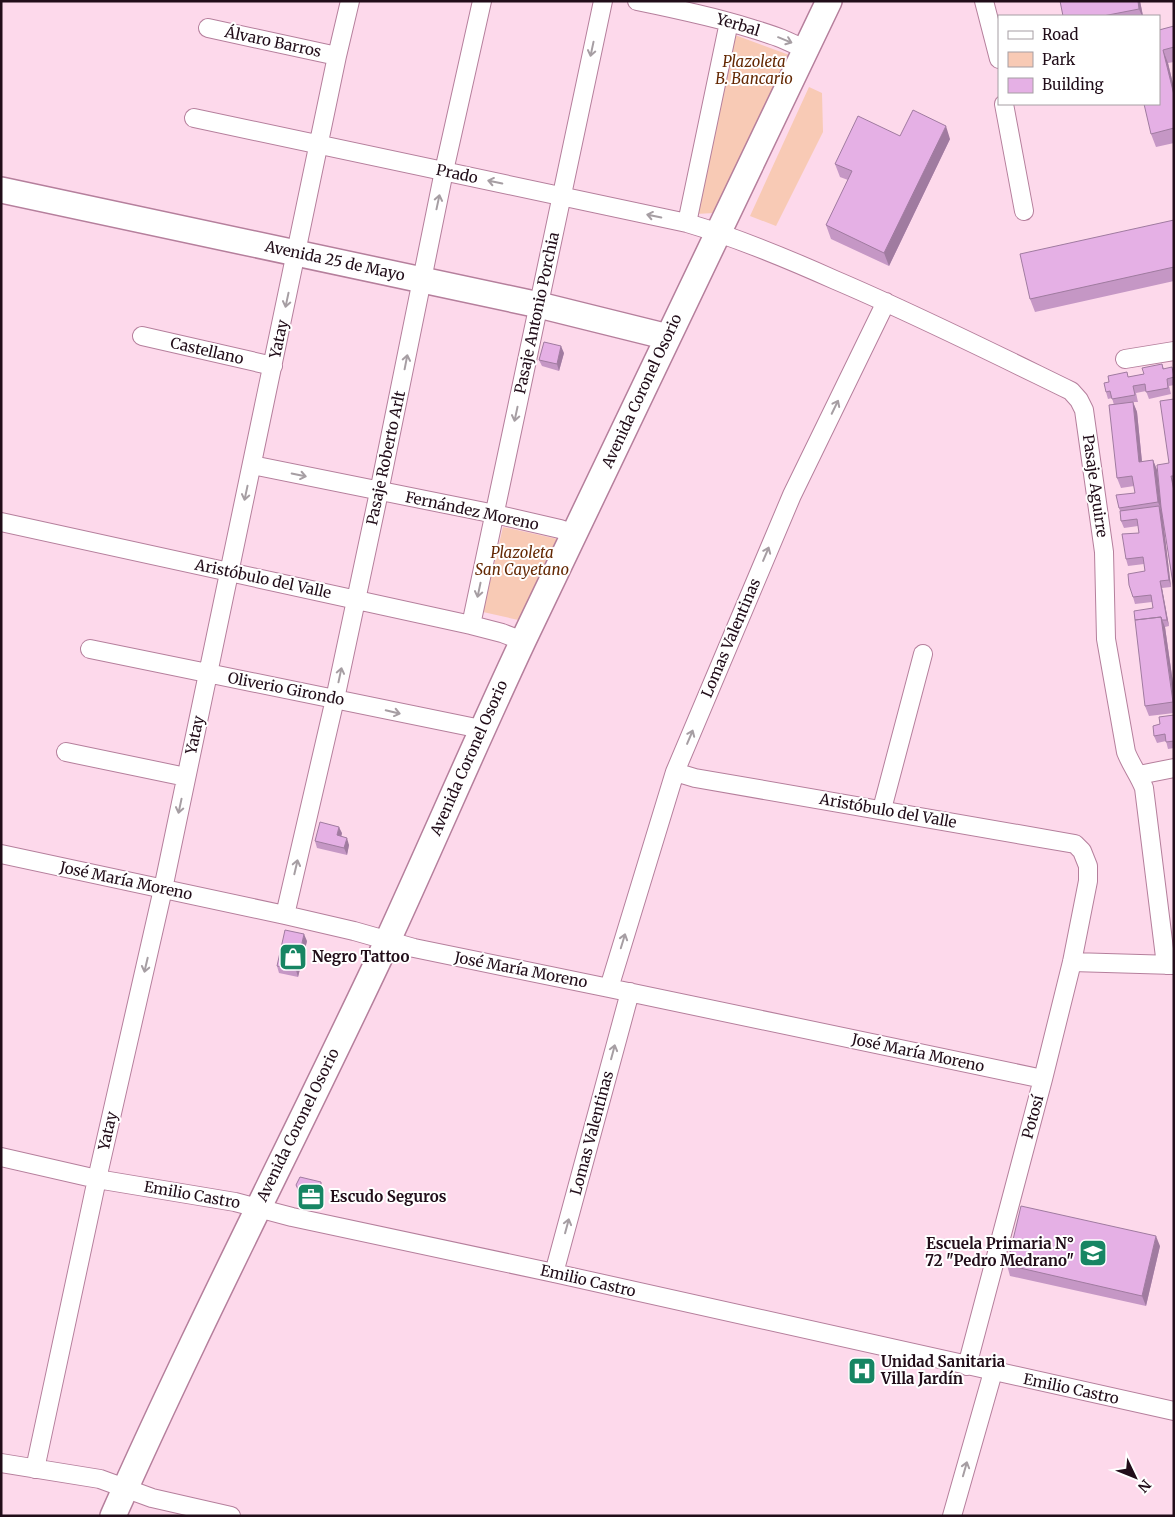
<svg xmlns="http://www.w3.org/2000/svg" width="1175" height="1517" font-family="Merriweather,serif">
<style>
.green{fill:#f8cab5}
.lines{fill:none;stroke-linecap:round;stroke-linejoin:round}
.street-casing{stroke:#b57f9c;stroke-width:20}
.secondary-casing{stroke:#b57f9c;stroke-width:28}
.street{stroke:#fff;stroke-width:18}
.secondary{stroke:#fff;stroke-width:25}
.wall{fill:#c597c5}
.shaded-wall{fill:#a07ba0}
.building{fill:#e5b0e5;stroke:#a07ba0}
.oneway{stroke:#a69ea3}
.labels{text-anchor:middle;stroke-width:4;stroke-linejoin:round;paint-order:stroke}
.street-label{font-size:15px;fill:#210d19;stroke:#fff}
.park-label{font-size:15px;font-style:italic;fill:#642803;stroke:#fff}
.poi-label{font-size:15px;font-weight:bold;fill:#210d19;stroke:#fff;text-anchor:start}
</style>
<rect width="100%" height="100%" fill="#fdd9eb"/>
<path class="green" d="M735,35L792,56L714,213L696,214Z
M809,87L822,93L823,132L776,226L750,216Z
M503,527L562,540L523,621L483,612Z"/>
<g class="lines">
<defs>
<path id="street" d="M637,1C676,9 715,17 753,29C772,35 789,40 806,51
M984,1L999,59
M208,28L337,56
M1004,104L1024,211
M194,118L687,223C738,238 786,258 835,280C915,314 993,353 1071,391L1079,400L1084,410L1104,552L1106,639L1126,752C1131,765 1139,775 1144,788L1166,965
M687,223L729,22
M142,336L273,366
M1125,359L1174,351
M252,465L495,514L560,529L575,534
M1,522L471,625L502,633L523,641
M471,625L603,1
M90,649L481,729
M66,752L186,777
M675,772L695,778L1075,844L1082,851L1088,866V881L1072,962L1043,1079L967,1366
M1139,775L1174,768
M882,809L923,654
M1,854L285,915L354,931L414,948L609,988L1043,1079
M285,915L335,699L379,492L444,171L482,1
M1072,962L1174,965
M609,988L675,772L792,495L886,302
M1,1157L97,1179L235,1202L292,1217L554,1273L1174,1411
M554,1273L630,992
M1,1463L100,1479L152,1498L231,1516
M35,1469L97,1179L163,889L337,56L350,1
M952,1516L993,1372"/>
<path id="secondary" d="M1,190L539,305L668,337
M113,1516C199,1322 297,1134 387,942C433,842 476,741 523,641L829,1"/>
</defs>
<use href="#street" class="street-casing"/>
<use href="#secondary" class="secondary-casing"/>
<use href="#street" class="street"/>
<use href="#secondary" class="secondary"/>
</g>
<path class="wall" d="M1060,1H1140L1143,16H1063Z
M1174,26V62L1168,63L1174,88V143L1156,147L1151,134L1159,30Z
M900,136L950,139L889,266L831,239L826,225L848,180L840,177L835,164Z
M1174,220V281L1035,312L1030,299Z
M564,353L559,371L542,366L539,360Z
M1162,364L1164,369L1174,373V385L1169,386L1171,394L1149,399L1146,391L1136,393L1138,402H1133L1137,412L1142,462L1153,460L1157,470L1160,499L1169,463L1174,399V590L1162,512L1171,587L1162,588L1169,626L1165,627L1174,690V713L1149,716L1145,706L1153,608L1152,602L1135,604L1133,597L1145,571L1144,564L1128,566L1126,559L1139,533L1138,526L1124,528L1121,521L1120,511L1119,508L1135,493L1134,486L1121,488L1117,478L1114,405L1112,398L1108,399L1106,392L1129,377L1144,374Z
M1174,715V748L1168,749L1166,741L1157,743L1154,736L1160,724Z
M342,833L341,836L349,845L347,855L317,848L315,841Z
M307,941L298,977L279,973L277,966Z
M296,1185L323,1189L320,1204L304,1203L298,1192Z
M1160,1246L1146,1306L1010,1276L1007,1265Z"/>
<path class="shaded-wall" d="M1138,1H1140L1143,16H1142L1139,9Z
M1163,50L1168,63L1174,88V95Z
M946,126L950,139L889,266L884,253Z
M561,346L564,353L559,371L557,364Z
M1133,402L1137,412L1143,472L1139,462Z
M1153,460L1157,470L1162,512L1158,502Z
M1171,476L1174,484V492Z
M1159,506L1162,512L1171,587L1169,580Z
M1160,581L1162,588L1169,626L1167,620Z
M1161,617L1165,627L1174,690V704Z
M339,827L342,833L340,842L337,835Z
M347,838L349,845L347,855L344,848Z
M304,934L307,941L298,977L296,970Z
M321,1182L323,1189L320,1204L318,1198Z
M1156,1236L1160,1246L1146,1306L1142,1296Z"/>
<path class="building" d="M1060,1H1138L1139,9L1103,16H1063Z
M1174,26V47L1163,50L1174,95V128L1151,134L1144,104H1159V30Z
M913,110L946,126L884,253L826,225L852,171L835,164L858,116L900,136Z
M1174,220V267L1030,299L1020,254Z
M544,342L561,346L557,364L539,360Z
M1162,364L1163,369L1172,367L1174,377L1167,379L1168,388L1146,392L1145,384L1133,386L1135,395L1112,399L1110,391L1106,392L1104,383L1109,382L1108,376L1127,372L1128,377L1144,374L1142,368Z
M1174,399V476H1171L1174,491V590L1161,507L1157,465L1169,463L1160,401Z
M1133,402L1139,462L1153,460L1158,502L1119,508L1116,495L1135,493L1132,476L1117,478L1109,405Z
M1159,506L1169,580L1160,581L1167,620H1162L1161,617L1135,620L1134,611L1153,608L1151,595L1133,597L1129,585L1128,574L1145,571L1143,557L1126,559L1122,534L1139,533L1137,519L1121,521L1120,511Z
M1161,617L1173,702L1145,706L1135,620Z
M1174,715V741L1166,742L1165,734L1154,736L1153,726L1160,724L1159,717Z
M320,822L339,827L337,835L347,838L344,848L315,841Z
M285,930L304,934L296,970L277,966Z
M300,1177L321,1182L318,1198L302,1196L296,1185Z
M1021,1206L1156,1236L1142,1296L1007,1265Z"/>
<defs><path id="oneway-shaft" d="M-6 0H5M1.5-3L5.5 0L1.5 3" fill="none" stroke-width="1.6" stroke-linecap="round" stroke-linejoin="round" transform="scale(1.25)"/></defs>
<g class="oneway">
<use href="#oneway-shaft" transform="translate(785 40) rotate(22)"/>
<use href="#oneway-shaft" transform="translate(592 49) rotate(102)"/>
<use href="#oneway-shaft" transform="translate(495 182) rotate(-168)"/>
<use href="#oneway-shaft" transform="translate(438 202) rotate(-78)"/>
<use href="#oneway-shaft" transform="translate(654 216) rotate(-168)"/>
<use href="#oneway-shaft" transform="translate(287 300) rotate(102)"/>
<use href="#oneway-shaft" transform="translate(406 362) rotate(-79)"/>
<use href="#oneway-shaft" transform="translate(835 407) rotate(-64)"/>
<use href="#oneway-shaft" transform="translate(516 414) rotate(102)"/>
<use href="#oneway-shaft" transform="translate(299 475) rotate(12)"/>
<use href="#oneway-shaft" transform="translate(246 493) rotate(102)"/>
<use href="#oneway-shaft" transform="translate(766 554) rotate(-67)"/>
<use href="#oneway-shaft" transform="translate(479 590) rotate(102)"/>
<use href="#oneway-shaft" transform="translate(340 675) rotate(-78)"/>
<use href="#oneway-shaft" transform="translate(393 712) rotate(13)"/>
<use href="#oneway-shaft" transform="translate(690 737) rotate(-67)"/>
<use href="#oneway-shaft" transform="translate(180 806) rotate(102)"/>
<use href="#oneway-shaft" transform="translate(296 867) rotate(-77)"/>
<use href="#oneway-shaft" transform="translate(623 941) rotate(-73)"/>
<use href="#oneway-shaft" transform="translate(146 965) rotate(103)"/>
<use href="#oneway-shaft" transform="translate(613 1052) rotate(-75)"/>
<use href="#oneway-shaft" transform="translate(567 1226) rotate(-75)"/>
<use href="#oneway-shaft" transform="translate(965 1469) rotate(-74)"/>
</g>
<defs>
<symbol id="shop-square" viewBox="-11 -11 22 22"><rect x="-9" y="-9" width="18" height="18" rx="4" fill="#178563" stroke="#fff"/><path d="M-5-2.5h2.3a2.7 3.5 0 0 1 5.4 0H5L5.5 6h-11ZM-1.5-2.5h3a1.5 2.3 0 0 0-3 0Z" fill="#fff"/></symbol>
<symbol id="office-square" viewBox="-11 -11 22 22"><rect x="-9" y="-9" width="18" height="18" rx="4" fill="#178563" stroke="#fff"/><path d="M-6-3h4V-5.5h4V-3h4V5H-6ZM-1-4.5V-3h2v-1.5ZM-6 0V1H6V0Z" fill="#fff"/></symbol>
<symbol id="school-square" viewBox="-11 -11 22 22"><rect x="-9" y="-9" width="18" height="18" rx="4" fill="#178563" stroke="#fff"/><path d="M0-5L7-2L0 1L-7-2ZM-4 1L0 2.5L4 1V4Q0 6-4 4Z" fill="#fff"/></symbol>
<symbol id="hospital-square" viewBox="-11 -11 22 22"><rect x="-9" y="-9" width="18" height="18" rx="4" fill="#178563" stroke="#fff"/><path d="M-5-5h3v3.5h4V-5h3V5h-3V1.5h-4V5h-3Z" fill="#fff"/></symbol>
</defs>
<g fill-rule="evenodd">
<use href="#shop-square" x="277" y="941" width="32" height="32"/>
<use href="#office-square" x="295" y="1181" width="32" height="32"/>
<use href="#school-square" x="1077" y="1237" width="32" height="32"/>
<use href="#hospital-square" x="846" y="1355" width="32" height="32"/>
</g>
<g class="labels">
<g class="street-label">
<text transform="translate(738 25) rotate(17)" y="5">Yerbal</text>
<text transform="translate(273 42) rotate(12)" y="5">Álvaro Barros</text>
<text transform="translate(457 174) rotate(12)" y="5">Prado</text>
<text transform="translate(335 261) rotate(12)" y="5">Avenida 25 de Mayo</text>
<text transform="translate(537 313) rotate(-78)" y="5">Pasaje Antonio Porchia</text>
<text transform="translate(279 339) rotate(-78)" y="5">Yatay</text>
<text transform="translate(207 351) rotate(13)" y="5">Castellano</text>
<text transform="translate(642 391) rotate(-65)" y="5">Avenida Coronel Osorio</text>
<text transform="translate(386 458) rotate(-78)" y="5">Pasaje Roberto Arlt</text>
<text transform="translate(1095 486) rotate(82)" y="5">Pasaje Aguirre</text>
<text transform="translate(472 511) rotate(12)" y="5">Fernández Moreno</text>
<text transform="translate(263 579) rotate(12)" y="5">Aristóbulo del Valle</text>
<text transform="translate(731 638) rotate(-67)" y="5">Lomas Valentinas</text>
<text transform="translate(286 689) rotate(11)" y="5">Oliverio Girondo</text>
<text transform="translate(195 735) rotate(-78)" y="5">Yatay</text>
<text transform="translate(469 758) rotate(-66)" y="5">Avenida Coronel Osorio</text>
<text transform="translate(888 811) rotate(10)" y="5">Aristóbulo del Valle</text>
<text transform="translate(126 881) rotate(12)" y="5">José María Moreno</text>
<text transform="translate(521 970) rotate(11)" y="5">José María Moreno</text>
<text transform="translate(918 1053) rotate(12)" y="5">José María Moreno</text>
<text transform="translate(1033 1117) rotate(-75)" y="5">Potosí</text>
<text transform="translate(298 1125) rotate(-64)" y="5">Avenida Coronel Osorio</text>
<text transform="translate(108 1131) rotate(-77)" y="5">Yatay</text>
<text transform="translate(592 1133) rotate(-75)" y="5">Lomas Valentinas</text>
<text transform="translate(192 1195) rotate(10)" y="5">Emilio Castro</text>
<text transform="translate(588 1281) rotate(13)" y="5">Emilio Castro</text>
<text transform="translate(1071 1389) rotate(12)" y="5">Emilio Castro</text>
</g>
<g class="park-label">
<text x="754" y="67">Plazoleta<tspan x="754" dy="17">B. Bancario</tspan></text>
<text x="522" y="558">Plazoleta<tspan x="522" dy="17">San Cayetano</tspan></text>
</g>
<g class="poi-label">
<text x="312" y="962">Negro Tattoo</text>
<text x="330" y="1202">Escudo Seguros</text>
<text x="1074" y="1249" text-anchor="end">Escuela Primaria N°<tspan x="1074" dy="17">72 "Pedro Medrano"</tspan></text>
<text x="881" y="1367">Unidad Sanitaria<tspan x="881" dy="17">Villa Jardín</tspan></text>
</g>
</g>
<rect width="1175" height="1517" fill="none" stroke="#210d19" stroke-width="5"/>
<rect x="998" y="15" width="162" height="90" fill="#ffffff" stroke="#a69ea3"/>
<rect x="1008" y="31" width="25" height="8" fill="#ffffff" stroke="#a69ea3"/>
<text x="1042" y="40" font-size="15" fill="#210d19">Road</text>
<rect x="1008" y="52" width="25" height="15" fill="#f8cab5" stroke="#a69ea3"/>
<text x="1042" y="65" font-size="15" fill="#210d19">Park</text>
<rect x="1008" y="78" width="25" height="15" fill="#e5b0e5" stroke="#a69ea3"/>
<text x="1042" y="90" font-size="15" fill="#210d19">Building</text>
<g transform="translate(1135 1477) rotate(133)" stroke="#ffffff" stroke-width="4" paint-order="stroke">
<path d="M0-4L9 19L0 12L-9 19Z" fill="#210d19"/>
<text y="-8" font-size="14" font-weight="bold" text-anchor="middle" fill="#210d19">N</text>
</g>
</svg>
